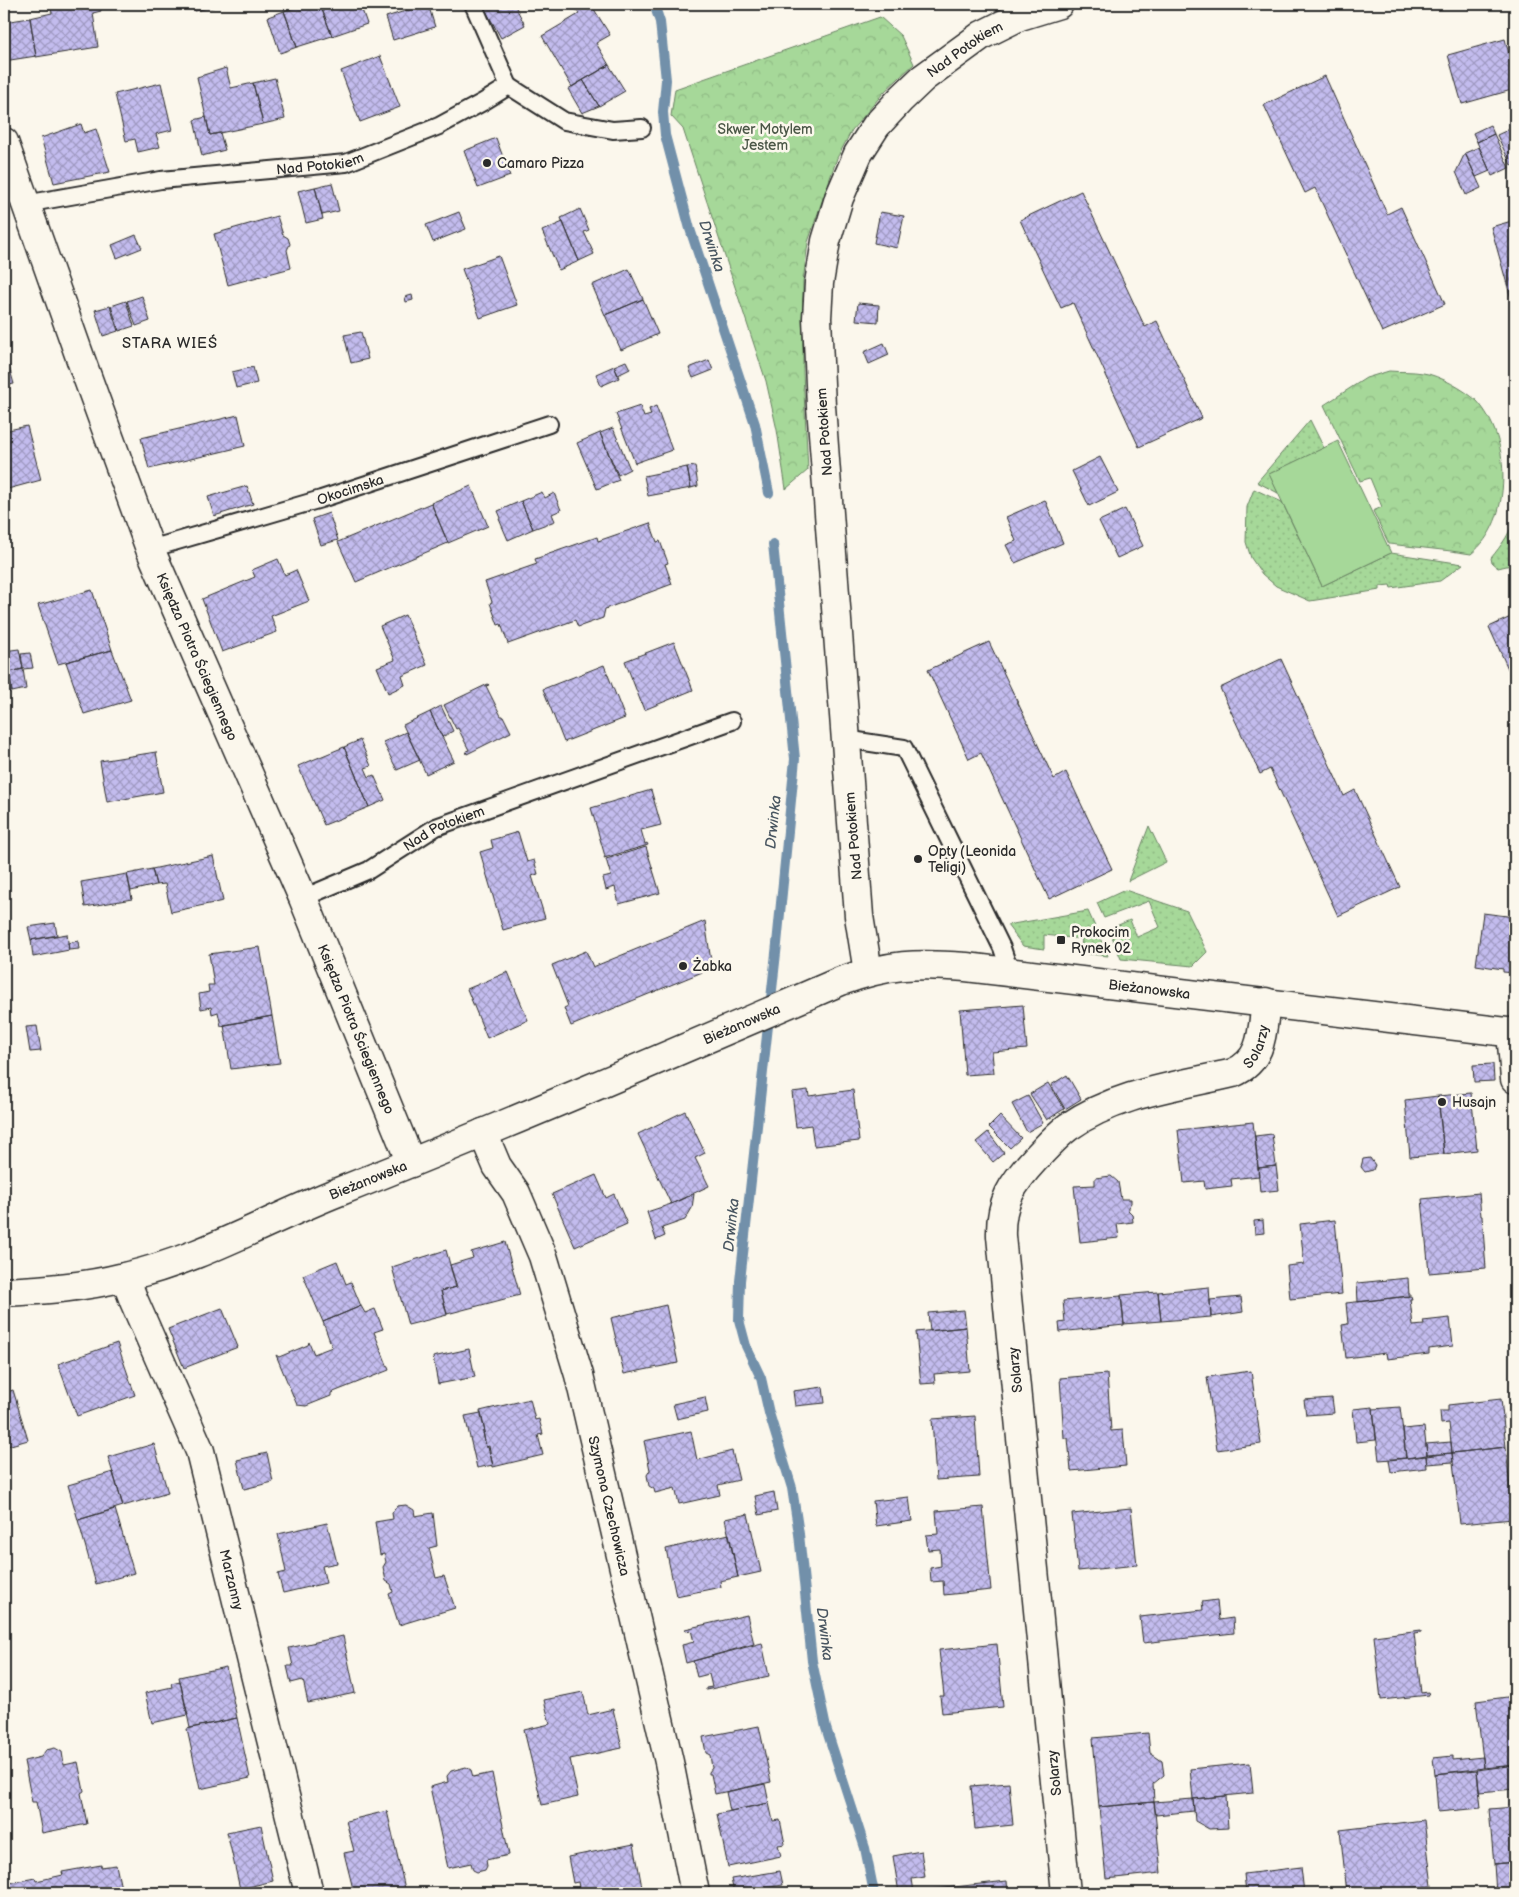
<svg xmlns="http://www.w3.org/2000/svg" width="1519" height="1897" font-family="'Balsamiq Sans',sans-serif">
<style>
.grass{fill:url(#grass-dots);stroke:#688262}
.forest{fill:url(#forest-crowns);stroke:#688262}
.pitch{fill:#a6d899;stroke:#688262}
.lines{fill:none;stroke-linecap:round;stroke-linejoin:round}
.stream{stroke:#7290aa;stroke-width:10}
.building{fill:url(#building-cross-hatch);stroke:#2b2b2b}
.service-casing{stroke:#2b2b2b;stroke-width:20}
.minor-casing{stroke:#2b2b2b;stroke-width:31}
.tertiary-casing{stroke:#2b2b2b;stroke-width:31}
.service{stroke:#fbf7ec;stroke-width:16}
.minor{stroke:#fbf7ec;stroke-width:28}
.tertiary{stroke:#fbf7ec;stroke-width:28}
.poi-dot{fill:#2b2b2b;stroke:#fbf7ec;stroke-width:2}
.labels{text-anchor:middle;stroke-width:5;stroke-linejoin:round;paint-order:stroke}
.street-label{font-size:14px;fill:#2b2b2b;stroke:#fbf7ec}
.park-label{font-size:14px;fill:#4a5646;stroke:#fbf7ec}
.poi-label{font-size:14px;fill:#2b2b2b;stroke:#fbf7ec;text-anchor:start}
.water-label{font-size:15px;font-style:italic;fill:#485560;stroke:#fbf7ec}
.neighbourhood-label{font-size:15px;letter-spacing:1px;fill:#2b2b2b;stroke:#fbf7ec}
</style>
<defs>
<pattern id="grass-dots" width="8" height="8" patternUnits="userSpaceOnUse" patternTransform="scale(1.25)"><rect width="8" height="8" fill="#a6d899"/><path d="M2 2h.1M6 6h.1" fill="none" stroke="#8fba84" stroke-width="1.8" stroke-linecap="round"/></pattern>
<pattern id="forest-crowns" width="20" height="18" patternUnits="userSpaceOnUse" patternTransform="scale(1.25)"><rect width="20" height="18" fill="#a6d899"/><path d="M2 6a3 3 0 1 1 6 0M12 15a3 3 0 1 1 6 0" fill="none" stroke="#8fba84"/></pattern>
<pattern id="building-cross-hatch" width="8" height="8" patternUnits="userSpaceOnUse" patternTransform="scale(1.25)"><rect width="8" height="8" fill="#c3bcee"/><path d="M0 0l8 8M0 8l8-8" fill="none" stroke="#9f99c1"/></pattern>
</defs>
<rect width="100%" height="100%" fill="#fbf7ec"/>
<filter id="ink" filterUnits="userSpaceOnUse"><feTurbulence type="fractalNoise" baseFrequency=".02" numOctaves="2"/><feDisplacementMap in="SourceGraphic" scale="10" xChannelSelector="R" yChannelSelector="G"/><feConvolveMatrix kernelMatrix="1 2 1 2 8 2 1 2 1" color-interpolation-filters="sRGB"/></filter>
<g filter="url(#ink)">
<path class="grass" d="M1310,420L1324,448L1270,474L1278,493L1257,482Z
M1254,489L1282,502L1322,586L1391,553L1463,564L1440,581L1391,588L1390,585L1380,586V590L1310,601L1276,586L1262,574L1251,558L1246,542L1247,507Z
M1515,514V564L1498,568L1492,563L1491,558C1501,546 1513,530 1515,514Z
M1149,826L1166,862L1128,881Z
M1125,890L1187,911L1207,952L1193,966L1121,959L1109,929L1130,920L1137,937L1160,927L1149,901L1104,918L1097,903Z
M1088,911L1108,956L1080,953L1082,939L1044,935V949L1023,946L1007,925Z"/>
<path class="forest" d="M880,17L901,36L914,64L884,92L852,130L837,158L808,242L803,282V373L808,470L786,489L777,430L766,381L683,129L671,116L675,89Z
M1389,371C1400,372 1412,371 1423,373C1439,375 1465,390 1477,401C1512,439 1513,521 1471,554L1451,551L1389,544L1373,511L1382,507L1370,478L1360,481L1324,405L1366,378Z"/>
<path class="pitch" d="M1338,441L1391,553L1322,586L1269,474Z"/>
<g class="lines">
<path class="stream" d="M654,4L660,22L666,80L663,112L665,135L690,229L755,424L769,493
M773,544L795,759L777,944L740,1281L739,1320L746,1346L761,1378L769,1413L792,1488L799,1534L812,1661L826,1728L865,1848L874,1893"/>
</g>
<path class="building" d="M50,4H100L101,11L93,13L98,47L36,57L30,18L52,13Z
M193,4H225L195,11Z
M306,4H320L332,36L297,47L284,11Z
M320,4H360L367,24L332,36Z
M428,4L435,27L393,40L386,17Z
M482,4H514L525,25L501,38Z
M573,4H596L592,6L610,35L596,43L609,65L572,87L542,36L579,14Z
M284,11L297,47L280,53L268,17Z
M30,18L36,56L4,61V22Z
M1505,39L1515,77V89L1462,104L1448,55Z
M380,56L400,107L360,122L341,71Z
M609,65L625,91L599,106L583,80Z
M226,68L231,88L253,83L263,124L210,135L197,77Z
M1325,76L1387,214L1401,207L1445,304L1382,332L1315,188L1305,193L1264,105Z
M275,78L285,119L263,124L253,83Z
M583,80L599,106L582,113L568,89Z
M161,83L172,130L156,134L160,147L138,152L135,139L126,141L115,94Z
M206,117L210,135L220,133L225,150L202,156L194,120Z
M81,124L84,133L96,129L110,172L54,183L41,138Z
M1490,125L1494,134L1477,142L1473,133Z
M1510,129L1515,142V162L1511,165L1497,135Z
M1494,134L1509,168L1492,176L1477,142Z
M496,138L510,176L478,188L464,151Z
M1479,147L1490,171L1476,177L1465,153Z
M1465,153L1481,188L1466,195L1456,172Z
M332,183L339,211L322,215L315,187Z
M315,187L323,219L306,223L298,191Z
M1081,191L1145,327L1157,321L1202,418L1139,447L1073,303L1061,308L1020,220Z
M580,209L589,230L584,232L594,254L579,261L561,218Z
M459,212L466,229L433,242L426,225Z
M880,212L904,216L897,248L874,243Z
M277,216L283,235L288,238L290,244L287,250L291,268L228,285L214,234Z
M1515,220V294L1510,295L1491,227Z
M563,222L579,261L559,270L542,231Z
M136,235L142,248L117,258L112,245Z
M499,256L517,305L480,318L462,269Z
M629,269L643,299L605,315L592,285Z
M1515,294V315L1510,295Z
M412,295L413,300L406,302L405,297Z
M142,296L150,321L136,326L127,301Z
M643,299L658,334L621,350L605,315Z
M126,301L134,326L119,331L111,306Z
M858,303L879,305L878,322L856,320Z
M110,306L118,331L103,336L95,310Z
M361,332L368,359L351,363L344,335Z
M884,343L889,355L869,364L864,352Z
M4,349L14,384L4,386Z
M709,360L713,370L693,378L689,368Z
M626,361L630,369L618,375L614,366Z
M614,366L619,378L601,386L596,374Z
M253,367L257,383L236,388L232,372Z
M640,406L644,417L651,415L649,409L656,406L672,450L635,463L616,414Z
M238,415L245,446L149,469L141,438Z
M27,426L41,480L4,490V431Z
M613,428L630,469L618,475L600,433Z
M600,433L619,480L597,489L577,443Z
M1100,457L1118,492L1089,506L1072,471Z
M695,466L698,486L691,488L687,467Z
M687,467L691,488L648,496L644,476Z
M247,486L253,504L214,516L208,497Z
M471,486L488,526L448,543L431,503Z
M542,492L545,498L554,493L561,510L552,514L555,521L533,529L521,501Z
M1045,500L1063,543L1015,563L1006,545L1016,541L1006,517Z
M521,501L533,529L508,540L499,519L501,518L498,511Z
M431,503L448,543L356,582L338,542Z
M1125,509L1143,546L1117,558L1099,521Z
M329,513L338,540L321,545L312,519Z
M650,523L657,542L660,541L668,563L665,564L672,584L605,609L603,618L578,627L575,620L508,644L501,624L498,625L490,603L492,602L485,582L537,564L535,559L597,537L598,541Z
M278,559L285,575L296,570L309,601L271,616L277,632L222,652L202,599L255,577L252,570Z
M92,590L112,650L58,664L38,605Z
M405,615L427,665L402,676L405,685L388,693L377,667L395,660L380,626Z
M1515,615V684L1489,627Z
M674,642L693,690L644,710L625,661Z
M989,642L1054,779L1066,772L1112,869L1049,899L981,753L969,759L928,670Z
M19,649L23,669L4,673V651Z
M112,650L131,700L84,714L66,662Z
M30,653L33,668L23,669L21,654Z
M1281,659L1344,796L1355,790L1400,887L1338,916L1270,769L1260,774L1220,688Z
M604,665L625,718L564,742L543,689Z
M23,669L26,689L12,692L9,672Z
M9,672L12,692L4,693V673Z
M488,684L489,685L486,686L501,716H503L511,732L467,754L466,751L469,750L458,728L456,729L444,705Z
M441,706L453,731L442,737L430,712Z
M430,712L454,761L426,774L403,725Z
M406,732L420,760L397,770L383,742Z
M360,740L371,766L365,768L369,777L374,775L385,800L369,807L344,747Z
M344,747L369,807L324,825L298,766Z
M156,752L163,792L107,802L100,761Z
M651,790L661,825L641,830L645,844L647,843L648,845L604,858L605,856L591,808Z
M518,832L527,862L534,860L538,874L532,876L545,918L503,930L480,852L493,848L491,840Z
M646,847L660,893L619,904L615,887L606,890L603,878L611,876L606,859Z
M213,856L223,901L171,912L165,884L156,885L152,869Z
M152,869L156,885L131,891L127,874Z
M127,874L132,899L85,907L81,882Z
M1483,913L1515,917V973L1503,972V969L1476,965Z
M705,921L712,968L571,1026L564,1008L568,1006L552,965L586,951L593,967Z
M55,923L57,935L31,940L28,927Z
M67,934L69,950L33,957L31,940Z
M78,941L79,949L69,950L68,943Z
M260,947L272,1016L221,1026L218,1012L212,1014L211,1007L201,1009L199,994L209,992L208,985H214L209,954Z
M508,972L528,1020L487,1038L467,989Z
M1023,1005L1027,1049L992,1052L994,1073L965,1075L960,1010Z
M272,1016L280,1063L231,1069L224,1025Z
M37,1026L41,1051L30,1052L26,1027Z
M1493,1064L1494,1081L1474,1082L1473,1065Z
M1067,1075L1081,1099L1065,1109L1051,1085Z
M1048,1083L1064,1109L1047,1120L1030,1094Z
M808,1090L809,1096L853,1090L859,1141L814,1146L811,1125L796,1127L792,1092Z
M1471,1093L1477,1150L1444,1154L1438,1096Z
M1028,1096L1043,1123L1027,1132L1012,1104Z
M1438,1096L1444,1154L1410,1157L1405,1100Z
M685,1111L705,1153L695,1158L709,1186L671,1204L638,1134Z
M1000,1116L1021,1138L1010,1148L989,1127Z
M1253,1122L1259,1176L1231,1179L1232,1186L1205,1189L1204,1181L1184,1183L1178,1130Z
M988,1132L1004,1153L993,1162L976,1142Z
M1272,1134L1276,1166L1258,1168L1255,1136Z
M1370,1158L1375,1165L1373,1170L1365,1172L1361,1167L1363,1159Z
M1276,1166L1279,1190L1260,1192L1258,1168Z
M596,1175L606,1198L614,1194L627,1224L575,1247L552,1194Z
M1111,1176L1118,1182L1121,1199H1131V1203L1128,1207V1210L1132,1214L1133,1222L1117,1224L1119,1238L1080,1242L1074,1186L1095,1185V1178Z
M1479,1193L1481,1216H1482L1486,1268L1429,1273L1422,1199Z
M694,1194L692,1208L685,1220L662,1228L665,1236L656,1240L647,1212L671,1204Z
M1263,1220L1264,1233L1255,1234L1254,1221Z
M1335,1220L1342,1294L1290,1299L1287,1266L1304,1264L1300,1224Z
M505,1242L520,1295L447,1314L441,1291L457,1287L450,1265L473,1258L471,1252Z
M446,1250L456,1287L441,1291L447,1315L408,1325L392,1267Z
M337,1261L346,1284L351,1282L361,1306L323,1322L303,1275Z
M1408,1278L1409,1296L1358,1302L1357,1283Z
M1209,1287L1211,1317L1161,1321L1158,1292Z
M1158,1292L1161,1321L1124,1324L1121,1295Z
M1121,1296L1124,1325L1060,1332L1059,1323L1065,1322L1063,1301Z
M1411,1296L1412,1299H1410L1413,1326L1424,1325L1423,1321L1450,1318L1453,1346L1429,1349V1354L1387,1359L1386,1353L1346,1358L1342,1325L1348,1324L1346,1303Z
M1241,1297L1243,1312L1211,1317L1210,1300Z
M666,1305L678,1363L624,1374L611,1318Z
M361,1306L365,1313L375,1309L383,1329L374,1332L389,1370L331,1393V1396L306,1406L297,1405L276,1355L279,1357L308,1345L309,1342L314,1354L332,1347L323,1322Z
M222,1308L238,1347L184,1368L168,1329Z
M964,1310L966,1327L930,1331L928,1313Z
M966,1327L970,1371L934,1374L935,1383L921,1384L916,1332Z
M117,1343L135,1395L77,1416L58,1364Z
M469,1349L475,1377L438,1384L433,1357Z
M1251,1371L1261,1444L1217,1450L1207,1377Z
M1107,1374L1111,1431L1123,1430L1126,1466L1071,1471L1068,1438H1064L1060,1378Z
M823,1387L825,1403L795,1406L793,1391Z
M13,1390L28,1440L4,1447V1393Z
M705,1397L708,1412L677,1419L673,1404Z
M1332,1398L1334,1413L1306,1415L1304,1400Z
M530,1399L535,1420L539,1419L543,1434L538,1435L543,1455L493,1467L489,1446L486,1447L483,1432H485L480,1411Z
M1501,1399L1506,1447L1452,1453L1449,1423L1441,1424L1440,1411H1448V1405Z
M1373,1407L1376,1440L1356,1442L1353,1409Z
M1400,1407L1406,1458L1379,1460L1373,1409Z
M481,1413L485,1432H483L486,1447H488L493,1465L477,1468L465,1416Z
M975,1416L979,1477L936,1480L932,1419Z
M1424,1427L1427,1455L1406,1458L1403,1429Z
M691,1431L697,1460L732,1451L739,1480L718,1485L720,1495L679,1504L675,1488L655,1493L654,1489L649,1486L647,1475L650,1470L644,1441Z
M1451,1442L1452,1453L1427,1455L1426,1444Z
M154,1444L168,1493L123,1506L108,1457Z
M1506,1447L1513,1519L1460,1524L1452,1453Z
M267,1453L273,1482L244,1489L237,1460Z
M1452,1453L1453,1462L1427,1464L1426,1456Z
M1426,1456L1427,1468L1391,1472L1389,1460Z
M113,1472L123,1506L78,1520L68,1485Z
M774,1492L777,1511L759,1515L755,1496Z
M909,1497L912,1521L876,1526L873,1501Z
M406,1505L414,1510L415,1516L433,1513L437,1546L429,1548L436,1578L444,1576L455,1608L399,1625L389,1594L393,1592L391,1584L386,1581L383,1567L386,1562L384,1554L380,1555L375,1522L393,1519L392,1513L397,1506Z
M983,1507L991,1590L944,1595L943,1581L931,1582L930,1568L941,1566L940,1549L928,1550L926,1535L938,1534L936,1511Z
M1131,1508L1137,1565L1078,1571L1072,1514Z
M115,1509L134,1573L96,1584L78,1520Z
M748,1514L761,1572L738,1577L725,1519Z
M4,1523L8,1536L4,1538Z
M327,1523L337,1563L322,1566L326,1583L283,1593L278,1574L286,1572L278,1534Z
M729,1534L738,1577L720,1581L721,1587L676,1596L666,1549Z
M1217,1600L1219,1620L1233,1618L1234,1633L1143,1643L1140,1617L1203,1610L1202,1602Z
M747,1615L754,1644L686,1663L682,1645L694,1642L691,1630L686,1631L685,1629Z
M1421,1630V1632L1414,1633L1421,1693L1428,1692L1429,1695L1381,1700L1374,1636Z
M343,1636L355,1693L308,1703L303,1680L291,1683L287,1666H293L289,1648Z
M762,1643L769,1676L706,1690V1688L712,1687L709,1674L697,1677L693,1661Z
M997,1644L1003,1707L942,1713L940,1696H944L939,1650Z
M226,1667L237,1718L190,1728L179,1677Z
M180,1681L188,1715L152,1723L145,1693L172,1687L171,1683Z
M583,1692L588,1715L613,1709L622,1748L570,1759L578,1797L542,1805L524,1730L550,1724L544,1700Z
M1515,1696V1765L1484,1768L1476,1701Z
M237,1718L250,1778L200,1789L187,1729Z
M759,1726L771,1782L715,1794L711,1774H709V1772L712,1768L710,1755L706,1753L703,1737Z
M1148,1733L1150,1753L1162,1761L1164,1775L1153,1784L1154,1802L1099,1807L1093,1738Z
M55,1748L62,1752L64,1765L78,1762L84,1791L81,1793L87,1824L42,1833L36,1802H32L24,1761L41,1757L46,1750Z
M1453,1756V1760L1483,1757L1484,1768L1435,1774L1433,1758Z
M1250,1763L1253,1793L1193,1799L1190,1769Z
M1515,1765V1789L1479,1792L1477,1770Z
M466,1767L471,1770L473,1777L492,1773L509,1855L486,1860L487,1866L485,1870L477,1872L473,1870L471,1863L448,1868L430,1787L448,1782L447,1776L451,1771Z
M1477,1770L1481,1808L1438,1812L1435,1774Z
M1009,1783L1013,1825L975,1829L971,1786Z
M765,1784L769,1803L730,1811L726,1792Z
M1226,1796L1228,1828L1209,1829L1195,1821L1193,1799Z
M1193,1799L1194,1811L1156,1815L1154,1802Z
M1154,1802L1161,1873L1106,1879L1099,1807Z
M769,1803L773,1821L780,1820L785,1844L778,1845L781,1856L728,1867L717,1814Z
M1515,1807V1862L1494,1864L1489,1809Z
M387,1811L406,1893H354L344,1853L354,1851L346,1821Z
M1424,1820L1432,1886L1347,1893L1340,1830Z
M261,1825L273,1881L240,1889L227,1832Z
M634,1844L643,1893H580L578,1882L573,1883L568,1857Z
M921,1851L925,1877L912,1879L914,1892L899,1893L893,1856Z
M1515,1862V1893H1496L1494,1864Z
M101,1865V1867L116,1865L122,1893H4V1884L35,1878L36,1881L63,1875L62,1872Z
M1301,1867L1304,1893H1246L1244,1874Z
M780,1871L783,1885L734,1893L731,1879Z
M1007,1881L1008,1893H919V1891Z"/>
<g class="lines">
<defs>
<g id="service">
<path d="M509,86L564,121L613,130L642,128"/>
<path id="s1" d="M25,204L161,180L346,163L439,126L483,102L509,86L473,4"/>
<path id="s2" d="M150,549L321,499L549,424"/>
<path d="M845,739L904,748L1002,948L1010,972"/>
<path id="s3" d="M303,898L369,870L436,827L732,721"/>
</g>
<g id="minor">
<path id="s4" d="M4,142L81,360L150,549L303,898L411,1163"/>
<path id="s5" d="M868,972L859,916L821,406L817,318L819,283L826,241L839,198L858,154L876,126L901,99L923,78L982,35L1020,16L1059,4"/>
<path d="M1511,1032L1515,1079"/>
<path id="s6" d="M483,1133L497,1166L516,1193L543,1256L579,1375L669,1762L695,1893"/>
<path id="s7" d="M125,1277L134,1301L200,1451L309,1893"/>
<path id="s8" d="M1066,1893L1001,1236C1000,1202 1012,1184 1035,1159C1046,1148 1056,1136 1068,1127C1116,1093 1178,1086 1233,1073C1264,1060 1262,1030 1266,1002"/>
</g>
<g id="tertiary">
<path id="s9" d="M4,1292C44,1290 85,1287 124,1277C199,1260 267,1220 338,1192C507,1125 674,1053 841,981C889,964 916,963 966,967L1515,1033"/>
</g>
</defs>
<use href="#service" class="service-casing"/>
<use href="#minor" class="minor-casing"/>
<use href="#tertiary" class="tertiary-casing"/>
<use href="#service" class="service"/>
<use href="#minor" class="minor"/>
<use href="#tertiary" class="tertiary"/>
</g>
</g>
<g class="poi-dot">
<circle cx="487" cy="163" r="5"/>
<circle cx="918" cy="859" r="5"/>
<rect x="1056" y="935" width="10" height="10" rx="2.5"/>
<circle cx="683" cy="966" r="5"/>
<circle cx="1442" cy="1102" r="5"/>
</g>
<g class="labels">
<g class="street-label">
<text dy="5" stroke="none"><textPath href="#s5" startOffset="978">Nad Potokiem</textPath></text>
<text dy="5" stroke="none"><textPath href="#s1" startOffset="298">Nad Potokiem</textPath></text>
<text transform="translate(824 432) rotate(-94)" y="5">Nad Potokiem</text>
<text dy="5" stroke="none"><textPath href="#s2" startOffset="209">Okocimska</textPath></text>
<text dy="5" stroke="none"><textPath href="#s4" startOffset="550">Księdza Piotra Ściegiennego</textPath></text>
<text dy="5" stroke="none"><textPath href="#s3" startOffset="158">Nad Potokiem</textPath></text>
<text transform="translate(853 836) rotate(-95)" y="5">Nad Potokiem</text>
<text dy="5" stroke="none"><textPath href="#s9" startOffset="1209">Bieżanowska</textPath></text>
<text dy="5" stroke="none"><textPath href="#s9" startOffset="789">Bieżanowska</textPath></text>
<text dy="5" stroke="none"><textPath href="#s4" startOffset="955">Księdza Piotra Ściegiennego</textPath></text>
<text dy="5" stroke="none"><textPath href="#s8" startOffset="1005">Solarzy</textPath></text>
<text dy="5" stroke="none"><textPath href="#s9" startOffset="384">Bieżanowska</textPath></text>
<text transform="translate(1015 1370) rotate(-96)" y="5">Solarzy</text>
<text dy="5" stroke="none"><textPath href="#s6" startOffset="396">Szymona Czechowicza</textPath></text>
<text dy="5" stroke="none"><textPath href="#s7" startOffset="322">Marzanny</textPath></text>
<text transform="translate(1054 1773) rotate(-96)" y="5">Solarzy</text>
</g>
<g class="park-label">
<text x="765" y="134">Skwer Motylem<tspan x="765" dy="16">Jestem</tspan></text>
</g>
<g class="poi-label">
<text x="497" y="168">Camaro Pizza</text>
<text x="928" y="856">Opty (Leonida<tspan x="928" dy="16">Teligi)</tspan></text>
<text x="1071" y="937">Prokocim<tspan x="1071" dy="16">Rynek 02</tspan></text>
<text x="693" y="971">Żabka</text>
<text x="1452" y="1107">Husajn</text>
</g>
<g class="water-label">
<text transform="translate(712 246) rotate(72)" y="5">Drwinka</text>
<text transform="translate(773 822) rotate(-84)" y="5">Drwinka</text>
<text transform="translate(731 1225) rotate(-84)" y="5">Drwinka</text>
<text transform="translate(825 1634) rotate(83)" y="5">Drwinka</text>
</g>
<g class="neighbourhood-label">
<text x="170" y="348">STARA WIEŚ</text>
</g>
</g>
<rect width="1519" height="1897" fill="none" stroke="#fbf7ec" stroke-width="20"/>
<rect x="10" y="10" width="1499" height="1877" fill="none" stroke="#2b2b2b" stroke-width="2" filter="url(#ink)"/>
</svg>
